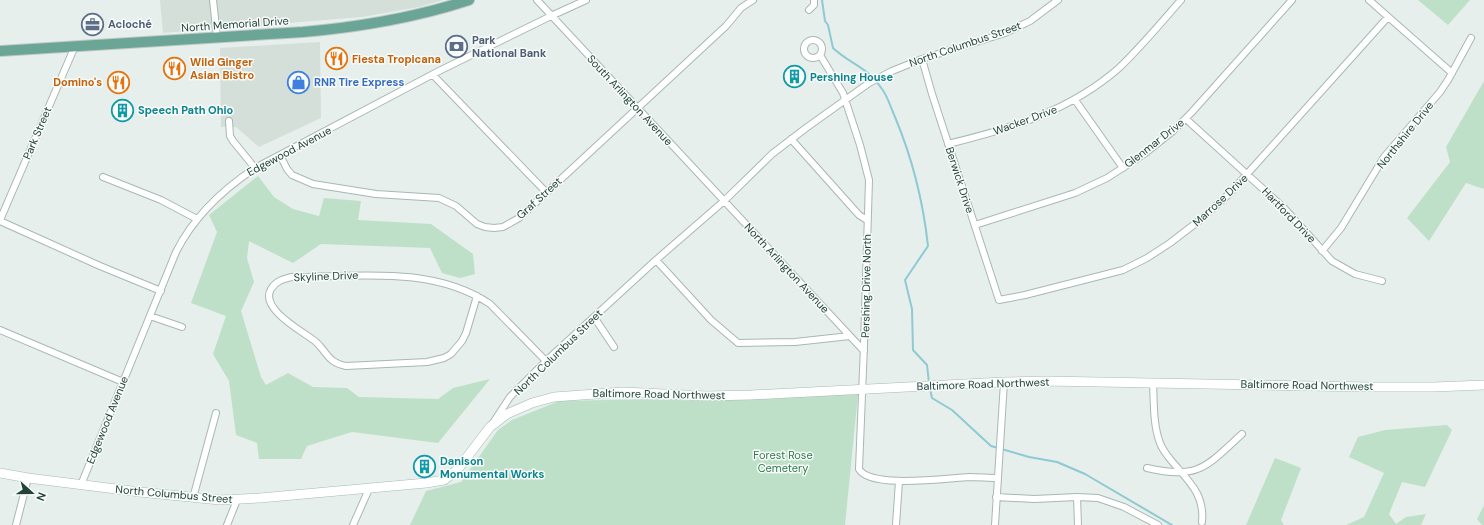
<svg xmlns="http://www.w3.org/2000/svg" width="1484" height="525" font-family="'DM Sans',sans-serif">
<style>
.built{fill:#d4dfda}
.green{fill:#bfe0c8}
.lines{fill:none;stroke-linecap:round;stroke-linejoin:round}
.stream{stroke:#8ec9d4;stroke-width:2}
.street-casing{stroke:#a8b8b2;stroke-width:8}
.secondary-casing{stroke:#a4bbb3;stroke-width:10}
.primary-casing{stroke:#c2cac8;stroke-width:12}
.street{stroke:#fff;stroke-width:6}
.secondary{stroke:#fff;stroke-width:9}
.primary{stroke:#6aa596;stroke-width:10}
.labels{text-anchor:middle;stroke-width:3;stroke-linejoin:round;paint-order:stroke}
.service-label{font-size:11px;font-weight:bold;fill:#4e5e75;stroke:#f7fbf9;text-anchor:start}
.street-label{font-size:11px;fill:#24423a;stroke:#f7fbf9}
.food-label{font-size:11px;font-weight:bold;fill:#c56008;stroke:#f7fbf9;text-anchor:start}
.culture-label{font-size:11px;font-weight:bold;fill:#0d838f;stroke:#f7fbf9;text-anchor:start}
.shop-label{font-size:11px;font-weight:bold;fill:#366cbe;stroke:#f7fbf9;text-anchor:start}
.park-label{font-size:11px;fill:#2d7a4b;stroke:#f7fbf9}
</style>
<rect width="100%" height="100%" fill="#e6efeb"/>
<path class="built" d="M160,0H443L419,7L362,17L163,33Z
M320,42L321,118L259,147L236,127H221L220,48Z"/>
<path class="green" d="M1418,0H1470L1448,25Z
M1484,81V189L1466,183L1429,241L1407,218L1450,162L1446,147Z
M258,176L274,197L293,209L319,216L324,198L361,201L358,220L431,224L473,254L475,274L460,278L442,273L430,248L321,244L293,263L249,241L247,258L254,282L241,311L261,377L266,385L288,373L313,387L347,388L359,397L438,399L453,388L490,379L438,443L352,432L307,446L301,459H259L257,443L236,435L229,381L213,354L226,316L191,303L217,232L209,215Z
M858,394L845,525H410L426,491L461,482L498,430L512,420L559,401L653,399L706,401Z
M1447,425L1452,430L1425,487L1402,482L1389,514L1396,524L1406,517L1426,514L1421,525H1346L1364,517L1384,473L1349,457L1358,437L1385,430Z
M1275,458L1301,468L1281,520L1284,525H1246Z
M1484,505V525H1482L1477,519Z"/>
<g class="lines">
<path class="stream" d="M822,0L825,21L828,25L833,48C850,64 869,68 882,89C888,97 891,108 895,117C913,160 923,200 928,246L905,280L912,309L913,350L927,365L929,383
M930,389L932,398L952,410L991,446L1029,457L1057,462L1085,474L1172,525"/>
<defs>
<path id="street" d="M213,0L217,37
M537,0L864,351
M1369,0L1452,73
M809,10L814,5V0
M804 49a9 9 0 1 1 18 0a9 9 0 1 1-18 0Z
M820,55L843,93L860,145L869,180L864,345L859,469C870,489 947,478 969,477C979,477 988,478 997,478
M922,59L932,94L999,300L1025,295L1123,270L1147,258L1170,243L1200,220L1230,193L1388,17
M433,75L546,192
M1075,100L1123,168
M1186,119L1284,208L1332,261L1355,274L1382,281
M229,121L230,136L233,141L255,168
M791,139L859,215L867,220
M948,144C1010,129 1070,111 1119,68C1141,47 1161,23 1181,0
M280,155L287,169L292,175L313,184L376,194L439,198L456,206L477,224L485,227L494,228L503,227L519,218L726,26L741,8L753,0
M103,177L161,200L197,219
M0,220L75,46
M0,221L100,266L161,291
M975,225L1075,193L1107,178L1144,154L1173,131L1192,112L1292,0
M1322,251L1341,228L1384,157L1440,92L1448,80L1471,38
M656,260L711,320L738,343L795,342L850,336
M477,296L466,333L462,341L451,354L444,358L427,362L346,366C327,362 328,353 316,342C304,332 259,309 271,289C276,281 283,279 292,277C357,277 432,265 490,304L546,361
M150,316L182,327
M594,317L614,347
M0,330L123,382
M1153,382C1154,402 1153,425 1160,443C1162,449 1166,454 1170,459C1187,480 1205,493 1202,522
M493,423L510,397L546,361L656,260L724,201L772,154L806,128L869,83L892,71L922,59L1005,33L1030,21L1058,0
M1147,468C1198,480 1206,467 1242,434
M81,485L176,252C194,216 222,190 255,168L439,71L551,16L586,0
M996,497L1034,499L1077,497L1098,498L1124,507L1158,525
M1077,497L1078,525
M193,498L216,413
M16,525L28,478
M227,525L237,500
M353,525L369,489
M896,525L899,481
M995,525L1004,382"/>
<path id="secondary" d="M0,473L28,478L140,492L220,500L260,498L426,483L444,480L458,469L490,427L507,414L532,403L554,397L623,392L706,396L751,395L1004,382L1046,381L1370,387H1433L1484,385"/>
<path id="primary" d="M0,51L303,32C360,27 414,18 469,0"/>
</defs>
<use href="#street" class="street-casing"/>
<use href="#secondary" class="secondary-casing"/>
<use href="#primary" class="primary-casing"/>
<use href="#street" class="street"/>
<use href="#secondary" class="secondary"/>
<use href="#primary" class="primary"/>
</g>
<defs>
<symbol id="office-ring" viewBox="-11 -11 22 22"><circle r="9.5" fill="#f7fbf9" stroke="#5c6f8a" stroke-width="1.5"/><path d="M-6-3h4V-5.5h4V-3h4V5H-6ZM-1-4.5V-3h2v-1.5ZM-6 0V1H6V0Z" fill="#5c6f8a"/></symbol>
<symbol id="bank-ring" viewBox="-11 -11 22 22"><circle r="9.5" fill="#f7fbf9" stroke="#5c6f8a" stroke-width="1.5"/><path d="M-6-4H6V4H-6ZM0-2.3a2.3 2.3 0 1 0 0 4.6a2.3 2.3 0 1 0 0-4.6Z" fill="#5c6f8a"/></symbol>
<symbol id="restaurant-ring" viewBox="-11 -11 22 22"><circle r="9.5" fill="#f7fbf9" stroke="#e8710a" stroke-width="1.5"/><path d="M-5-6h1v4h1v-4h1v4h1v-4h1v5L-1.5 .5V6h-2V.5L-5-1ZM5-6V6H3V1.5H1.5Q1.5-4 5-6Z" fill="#e8710a"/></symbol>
<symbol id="building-ring" viewBox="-11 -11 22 22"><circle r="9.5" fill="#f7fbf9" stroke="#0f9aa8" stroke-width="1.5"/><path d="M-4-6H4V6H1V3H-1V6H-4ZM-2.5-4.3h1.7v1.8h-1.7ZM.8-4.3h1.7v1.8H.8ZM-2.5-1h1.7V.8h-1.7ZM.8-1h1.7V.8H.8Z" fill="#0f9aa8"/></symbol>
<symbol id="shop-ring" viewBox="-11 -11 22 22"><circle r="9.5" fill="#f7fbf9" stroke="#3f7fe0" stroke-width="1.5"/><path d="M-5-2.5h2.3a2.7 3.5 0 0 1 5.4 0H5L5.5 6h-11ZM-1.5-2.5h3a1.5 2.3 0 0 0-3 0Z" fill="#3f7fe0"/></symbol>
</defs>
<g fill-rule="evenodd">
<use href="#office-ring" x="80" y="12" width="25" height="25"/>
<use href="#bank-ring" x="444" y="34" width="25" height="25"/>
<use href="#restaurant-ring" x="324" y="46" width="25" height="25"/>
<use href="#restaurant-ring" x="162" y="56" width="25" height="25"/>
<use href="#building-ring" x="782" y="64" width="25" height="25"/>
<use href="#restaurant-ring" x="106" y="70" width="25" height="25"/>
<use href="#shop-ring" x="286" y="70" width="25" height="25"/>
<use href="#building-ring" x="110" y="98" width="25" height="25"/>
<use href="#building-ring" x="412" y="454" width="25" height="25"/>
</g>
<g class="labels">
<g class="service-label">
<text x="108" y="28">Acloché</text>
<text x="472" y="44">Park<tspan x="472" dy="13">National Bank</tspan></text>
</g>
<g class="street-label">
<text transform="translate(235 24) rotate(-4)" y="4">North Memorial Drive</text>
<text transform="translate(965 44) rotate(-19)" y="4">North Columbus Street</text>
<text transform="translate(630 100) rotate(47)" y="4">South Arlington Avenue</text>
<text transform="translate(1025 120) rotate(-20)" y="4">Wacker Drive</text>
<text transform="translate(37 133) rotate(-67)" y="4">Park Street</text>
<text transform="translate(1405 135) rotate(-51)" y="4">Northshire Drive</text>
<text transform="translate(1154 143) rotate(-38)" y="4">Glenmar Drive</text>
<text transform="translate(289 151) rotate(-28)" y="4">Edgewood Avenue</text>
<text transform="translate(960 180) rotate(72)" y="4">Berwick Drive</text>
<text transform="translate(539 198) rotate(-42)" y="4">Graf Street</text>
<text transform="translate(1220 200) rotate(-43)" y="4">Marrose Drive</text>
<text transform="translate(1289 215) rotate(46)" y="4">Hartford Drive</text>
<text transform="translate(787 268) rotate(47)" y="4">North Arlington Avenue</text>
<text transform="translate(326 276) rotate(-2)" y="4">Skyline Drive</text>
<text transform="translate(866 286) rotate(-89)" y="4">Pershing Drive North</text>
<text transform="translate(558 352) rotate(-44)" y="4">North Columbus Street</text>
<text transform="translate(983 384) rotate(-2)" y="4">Baltimore Road Northwest</text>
<text transform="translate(1307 385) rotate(1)" y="4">Baltimore Road Northwest</text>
<text transform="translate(659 394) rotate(1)" y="4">Baltimore Road Northwest</text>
<text transform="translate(107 420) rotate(-68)" y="4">Edgewood Avenue</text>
<text transform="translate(174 494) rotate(5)" y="4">North Columbus Street</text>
</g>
<g class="food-label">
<text x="352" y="63">Fiesta Tropicana</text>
<text x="190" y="66">Wild Ginger<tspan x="190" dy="13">Asian Bistro</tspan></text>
<text x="102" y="86" text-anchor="end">Domino's</text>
</g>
<g class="culture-label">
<text x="810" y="81">Pershing House</text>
<text x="138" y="114">Speech Path Ohio</text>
<text x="440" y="465">Danison<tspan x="440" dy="13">Monumental Works</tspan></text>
</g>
<g class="shop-label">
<text x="314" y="86">RNR Tire Express</text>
</g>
<g class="park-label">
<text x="783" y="459">Forest Rose<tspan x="783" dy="13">Cemetery</tspan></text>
</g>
</g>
<g transform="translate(32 493) rotate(111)" stroke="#f7fbf9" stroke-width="3" paint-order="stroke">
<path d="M0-3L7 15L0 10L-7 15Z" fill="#24423a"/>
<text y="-6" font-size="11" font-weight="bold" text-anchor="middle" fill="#24423a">N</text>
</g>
</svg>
